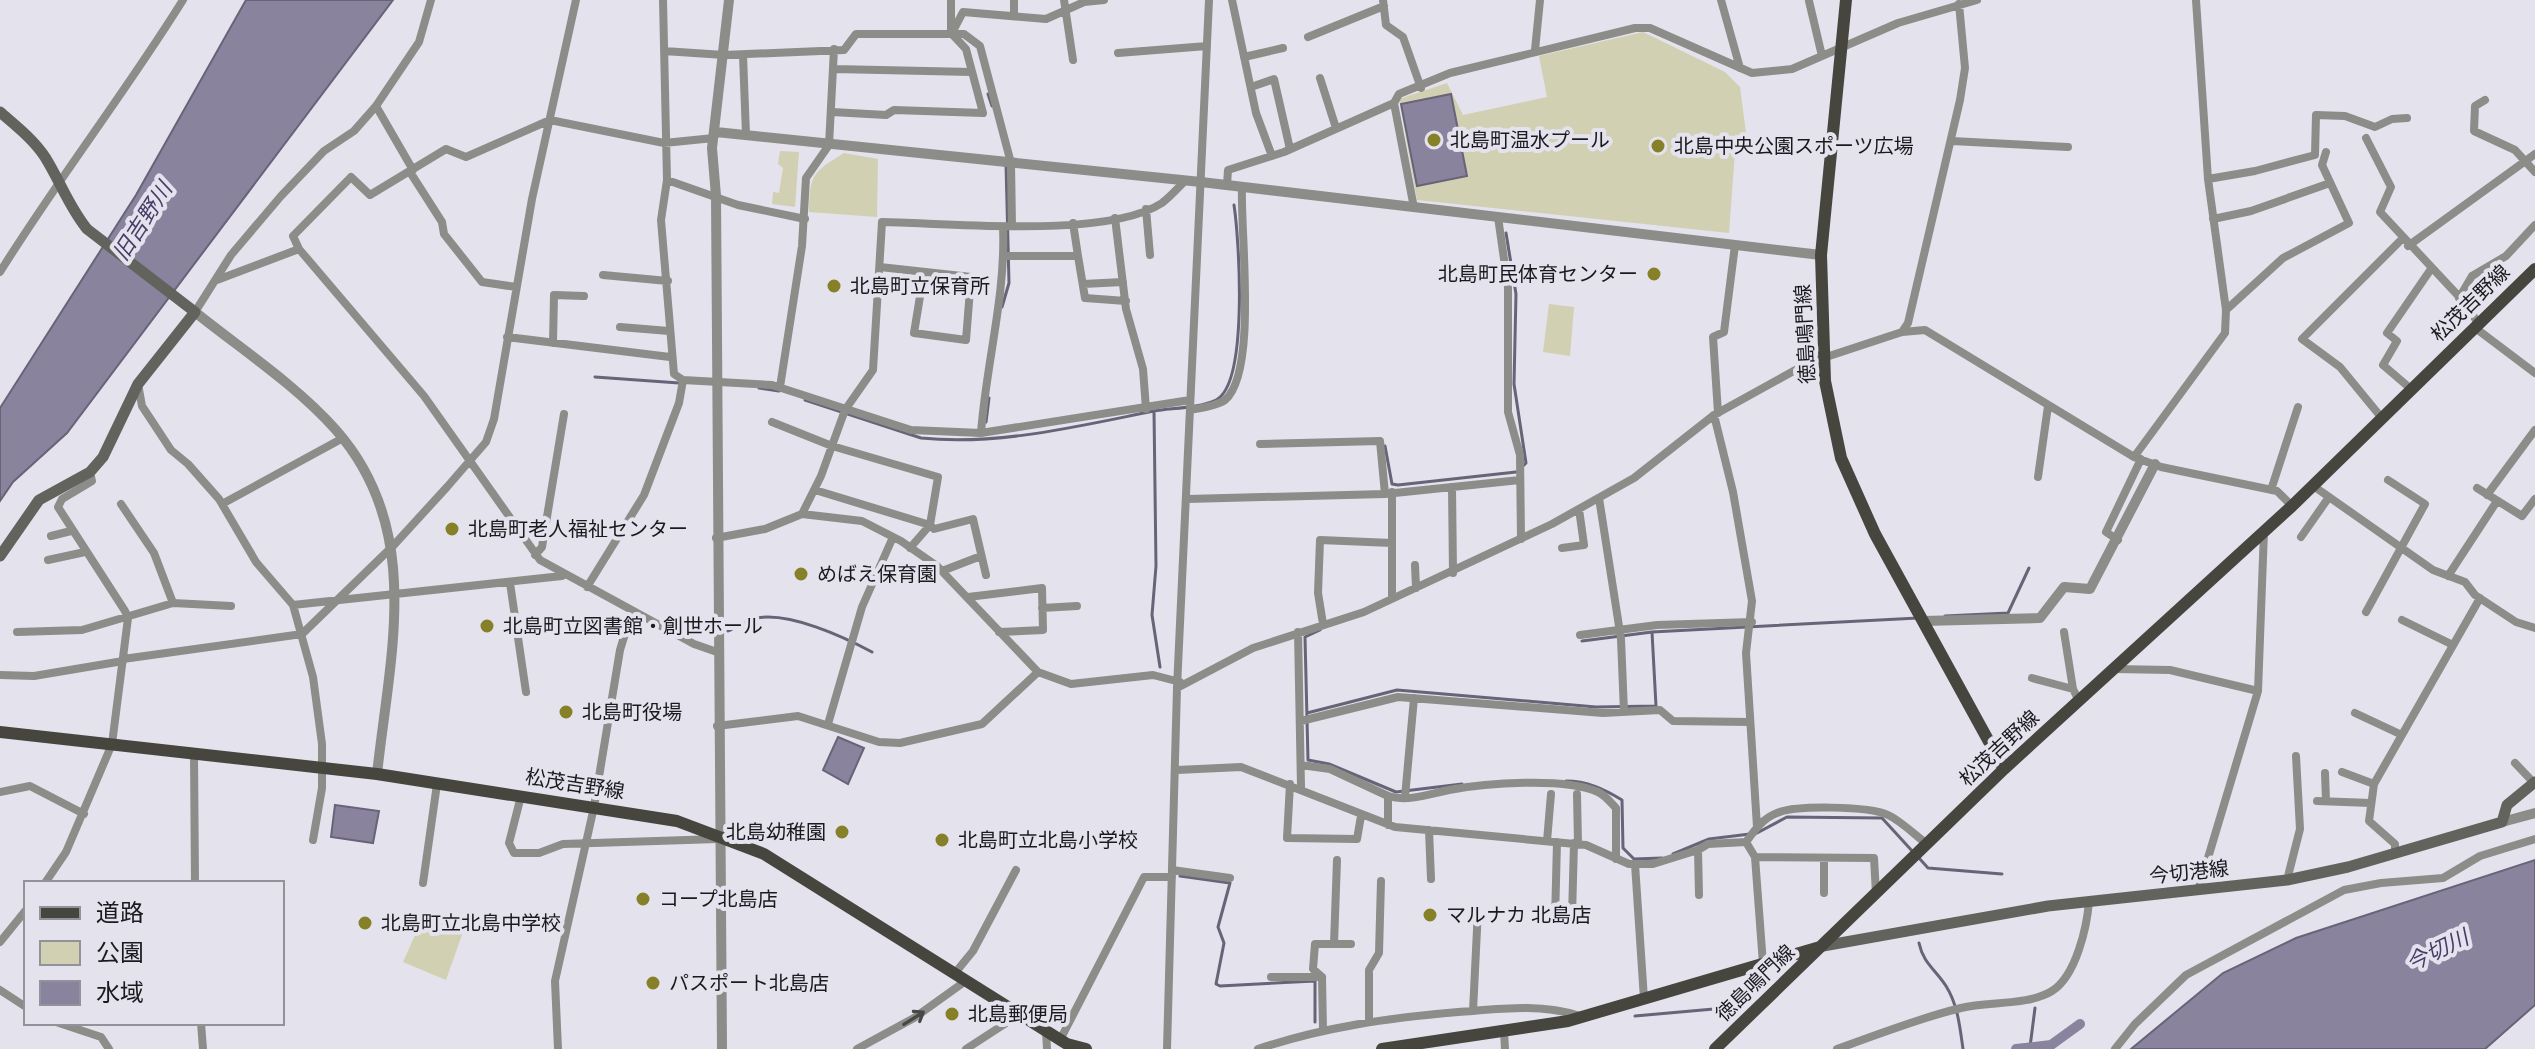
<svg xmlns="http://www.w3.org/2000/svg" width="2535" height="1049" font-family="Poppins,'Noto Sans JP',sans-serif">
<style>
.green{fill:#d1d0b3}
.water{fill:#89839e;stroke:#686377;stroke-width:2}
.lines{fill:none;stroke-linecap:round;stroke-linejoin:round}
.stream{stroke:#686377;stroke-width:3}
.canal{stroke:#89839e;stroke-width:10}
.minor{stroke:#8c8c88;stroke-width:8}
.tertiary{stroke:#8c8c88;stroke-width:10}
.secondary{stroke:#63635d;stroke-width:11}
.primary{stroke:#46463f;stroke-width:12}
.oneway{stroke:#484748}
.poi-dot{fill:#868129;stroke:#e4e2ed;stroke-width:3}
.labels{text-anchor:middle;stroke-width:8;stroke-linejoin:round;paint-order:stroke}
.poi-label{font-size:20px;fill:#1a191d;stroke:#e4e2ed;text-anchor:start}
.street-label{font-size:20px;fill:#1a191d;stroke:#e4e2ed}
.water-label{font-size:22px;font-style:italic;fill:#483c66;stroke:#e4e2ed}
</style>
<rect width="100%" height="100%" fill="#e4e2ed"/>
<path class="green" d="M1643,32L1725,72L1740,87L1746,133L1736,138L1729,233L1417,200L1399,99L1447,83L1463,115L1547,97L1539,56Z
M780,151L799,152L795,207L772,204L773,192L779,193L783,168L778,164Z
M844,153L878,159L877,217L809,212C810,174 812,173 844,153Z
M1549,304L1574,307L1570,356L1543,352Z
M423,917L463,932L446,980L403,962Z"/>
<path class="water" d="M246,0H393L67,433L13,482L0,501V408L136,195Z
M1451,94L1467,176L1417,186L1401,104Z
M838,737L864,748L848,784L823,770Z
M335,805L379,811L373,843L331,837Z
M2535,860V1005L2485,1049H2131L2223,973L2296,938Z"/>
<g class="lines">
<path class="stream" d="M988,94L992,106
M1506,233L1516,294L1514,384L1526,463L1522,467
M1002,307L1009,283L1006,164
M595,377L679,383
M759,388L779,391
M805,400L921,438C998,446 1079,426 1154,411L1156,566L1152,615L1160,667
M1154,411C1173,408 1199,408 1216,400C1249,383 1239,238 1234,205
M986,422L989,398
M1385,446L1392,484L1398,485L1516,472
M1945,616L2008,613L2029,568
M1320,630L1305,637L1308,760L1329,764L1396,792L1462,784
M728,631C737,627 748,620 757,618C790,612 844,637 872,652
M1582,641L1652,632L1918,618
M1307,713L1397,690L1596,707L1656,706L1652,632
M1566,781C1587,781 1604,789 1622,800L1623,848L1634,859L1662,858
M1757,833L1787,817L1882,818L1914,853
M1673,854L1709,839L1750,834
M1919,858L1928,868L2002,874
M1180,876L1230,883L1218,927L1224,943L1216,984L1220,986L1315,981V1022
M1919,943C1923,963 1936,970 1946,986C1958,1005 1960,1028 1963,1049
M1635,1016L1725,1008L1734,989
M2030,1047L2035,1008"/>
<path class="canal" d="M2016,1049L2051,1045L2080,1024"/>
<path class="minor" d="M663,0L667,180L661,220L674,374L683,380L772,385L911,430L981,433L1190,400
M1014,0V14
M1064,0L1073,60
M1232,0L1256,113L1272,156
M1383,0L1386,25L1403,37L1421,88
M1721,0L1740,68
M1809,1L1822,56
M952,33L963,12L1046,19L1084,2L1104,0
M1308,37L1384,6
M1535,50L1540,0
M664,51L724,55L844,50L856,34H964L980,46L1011,163L1012,226
M1118,53L1207,46
M743,55L746,135
M1244,57L1283,48
M834,69L972,72
M1320,78L1336,128
M1251,87L1274,79L1290,149
M2485,100L2475,106L2474,131L2515,150L2535,172
M1394,103L1414,208
M376,106L413,170
M832,112L886,115L894,110L983,113L966,49L951,33V0
M714,138L664,143L550,120L466,157L446,149L370,195L351,177L293,236L299,249L424,396L540,560L694,644L717,652
M2366,138L2391,187L2380,212L2465,303L2478,323
M1952,141L2068,147
M410,172L442,222L444,234L482,282L516,287
M2208,179L2255,171L2315,155L2316,115L2345,116L2375,127L2392,119L2407,118
M667,180L738,205L805,219
M1227,185L1228,170L1284,152L1394,103L1399,94L1450,73L1635,28H1650L1752,73L1792,69L1898,23L1977,0
M1146,209L1150,255
M1498,217L1508,287V412L1520,455L1521,539
M1115,218L1126,309L1143,369L1146,409
M2213,219L2251,211L2330,183
M2408,246L2535,154
M1004,256H1078L1073,223
M1078,256L1085,298L1126,301
M880,267L971,277L966,340L914,333L924,272
M0,272C58,179 125,93 183,0
M603,275L668,281
M217,280L299,249
M1083,284L1123,282
M2459,298L2472,276L2506,256L2535,225
M2226,310L2283,258L2349,223L2322,165L2326,152
M195,312L231,255L281,196L324,151L354,131L376,106L419,42L431,0
M620,327L669,331
M2474,327L2535,373
M1902,332L1908,323L1960,100L1965,68L1959,4
M507,337L670,357
M553,343L554,295L584,296
M138,384L142,406L171,450L188,464L219,499L256,562L293,605L313,677L322,744V788L313,840
M780,387L802,246L806,178L829,145L834,49
M2411,389L2383,365L2397,341L2387,333L2431,269
M1190,410C1201,408 1217,406 1225,400C1258,372 1240,231 1242,187
M1718,413L1713,337L1724,332L1735,245
M1714,415L1733,492L1752,601L1746,653L1757,827
M2381,417L2340,367L2302,339L2402,239
M772,422L832,446L938,477L930,525L910,548
M981,433C986,364 1006,295 1003,227
M2134,457L2225,333L2226,310L2208,179L2196,0
M2038,477L2048,406
M2312,485L2433,570L2465,582L2475,595L2516,622L2535,628
M1452,487L1453,573
M2477,488L2522,516L2535,499
M815,490L930,525L934,529L973,519L986,575
M2271,490L2298,407
M1385,494L1520,480
M2487,495L2535,430
M1599,498L1621,639L1624,712
M1187,499L1385,494L1380,441L1260,444
M121,504L154,553L173,603
M222,504L343,438
M802,514L821,476L845,410L873,370L882,222C949,223 1107,239 1162,203C1170,197 1177,189 1184,182
M51,536L71,531
M2301,537L2329,497
M716,538L765,529L802,514L862,521L901,541L937,566L1038,672L1071,684L1153,675L1180,682
M2118,540L2106,532L2141,459
M1562,548L1584,545L1579,509
M535,555L542,547L564,414
M48,560L85,552
M1415,565L1416,588
M942,571L981,556
M2448,576L2497,501
M510,583L526,692
M587,587L644,495L679,403L683,380
M968,597L1042,588L1043,630L999,632
M1392,598V492
M293,605L562,576
M1042,608L1077,606
M2366,612L2425,504L2388,480
M2402,620L2453,645
M1323,624L1318,593L1320,540L1392,543
M17,632L82,630L173,603L231,606
M1298,632L1301,787
M2064,632L2073,689L2079,701
M1580,635L1657,625L1752,622
M123,659L302,634L393,546L447,487L486,442L494,419L532,199L576,0
M2115,669L2170,670L2258,691
M0,675L34,676L123,661
M2032,678L2073,689
M1177,688L1253,648L1364,612L1552,524L1634,478L1714,415L1808,363L1902,332L1925,330L2134,457L2161,467L2277,491L2292,506
M2355,713L2402,735
M1301,721L1398,697L1603,713L1660,710L1673,721L1750,722
M828,724L862,607L893,537
M717,726L798,716L879,742L900,743L982,724L1038,672
M194,754L195,883
M2515,763L2534,783
M1301,765L1330,769L1388,796V825
M1177,770L1241,767L1395,827L1586,845L1629,864H1653L1698,850L1708,844L1746,842
M2342,772L2374,784
M2325,773L2326,801
M1290,784L1287,838L1357,839L1361,816
M0,792L30,786L84,814
M1577,794L1578,844
M521,796L509,843L514,853H539L563,844L718,839
M1388,796C1408,802 1430,794 1449,790C1485,783 1565,777 1598,792C1605,795 1611,803 1616,808V859
M1405,797L1414,698
M2317,801L2371,803
M1429,830L1431,879
M1547,841L1551,794
M1746,842C1754,831 1763,818 1777,813C1795,805 1869,806 1888,815C1901,821 1915,835 1927,844
M1746,842L1755,857L1763,964
M1698,850L1699,895
M2395,853V844L2369,821L2374,784L2480,598
M1755,857L1874,858L1876,894
M1824,858V893
M1635,864L1644,999
M1172,870L1230,878
M2287,880L2300,829L2296,756
M45,883L66,852L112,744L128,618L125,611L58,507L62,499L92,481L90,472
M423,883L437,784
M2199,888L2258,691L2264,531
M1564,916H1580
M1572,916L1574,843
M1555,920L1557,842
M0,942L26,910
M1334,944H1351
M955,973L973,951L1016,870
M1271,977H1322L1323,1030
M1322,977L1313,969L1315,944H1334L1337,860
M0,990L26,1007
M1473,1011L1478,909
M1369,1020V970L1379,953L1381,881
M59,1023L101,1037L109,1049
M201,1023L203,1049
M1046,1031L1047,1049
M1504,1031L1505,1049
M1060,1040L1144,877H1172
M558,1049L555,981L594,807L620,650L632,611
M857,1049L914,1018L967,980
M966,1049L1020,1014
M1167,1049L1177,688L1209,0
M1258,1049C1324,1027 1388,1018 1458,1012C1499,1009 1540,1003 1580,1016
M1837,1049C1877,1035 1919,1018 1961,1008C1989,1001 2027,1006 2052,991C2076,976 2087,927 2089,901
M2115,1049L2135,1024L2186,975L2344,890L2381,883L2443,878L2480,856L2535,839"/>
<path class="tertiary" d="M716,132L1201,182L1821,255
M195,312C241,349 296,385 336,430C424,530 390,654 377,774
M1923,621L2040,618L2064,587L2090,589L2155,464
M2502,822L2535,813
M722,1049L716,196L712,148L729,0"/>
<path class="secondary" d="M0,112C16,126 33,139 45,157C60,181 69,207 87,229L195,312L138,384L103,457L90,472L39,500L0,556
M1823,946L2048,906L2287,880L2348,867L2502,822L2507,805L2535,782"/>
<path class="primary" d="M1846,0L1821,255L1825,381L1841,458L1875,534L2004,769
M0,732L377,774L677,821L764,854L1067,1044L1086,1049
M1382,1049L1568,1021L1820,947
M1715,1049L2004,769L2292,506L2535,269"/>
</g>
<defs><path id="oneway-shaft" d="M-6 0H5M1.5-3L5.5 0L1.5 3" fill="none" stroke-width="1.6" stroke-linecap="round" stroke-linejoin="round" transform="scale(2)"/></defs>
<use class="oneway" href="#oneway-shaft" transform="translate(914 1018) rotate(-32)"/>
<g class="poi-dot">
<circle cx="1434" cy="140" r="8"/>
<circle cx="1658" cy="146" r="8"/>
<circle cx="1654" cy="274" r="8"/>
<circle cx="834" cy="286" r="8"/>
<circle cx="452" cy="529" r="8"/>
<circle cx="801" cy="574" r="8"/>
<circle cx="487" cy="626" r="8"/>
<circle cx="566" cy="712" r="8"/>
<circle cx="842" cy="832" r="8"/>
<circle cx="942" cy="840" r="8"/>
<circle cx="643" cy="899" r="8"/>
<circle cx="1430" cy="915" r="8"/>
<circle cx="365" cy="923" r="8"/>
<circle cx="653" cy="983" r="8"/>
<circle cx="952" cy="1014" r="8"/>
</g>
<g class="labels">
<g class="poi-label">
<text x="1450" y="147">北島町温水プール</text>
<text x="1674" y="153">北島中央公園スポーツ広場</text>
<text x="1638" y="281" text-anchor="end">北島町民体育センター</text>
<text x="850" y="293">北島町立保育所</text>
<text x="468" y="536">北島町老人福祉センター</text>
<text x="817" y="581">めばえ保育園</text>
<text x="503" y="633">北島町立図書館・創世ホール</text>
<text x="582" y="719">北島町役場</text>
<text x="826" y="839" text-anchor="end">北島幼稚園</text>
<text x="958" y="847">北島町立北島小学校</text>
<text x="659" y="906">コープ北島店</text>
<text x="1446" y="922">マルナカ 北島店</text>
<text x="381" y="930">北島町立北島中学校</text>
<text x="669" y="990">パスポート北島店</text>
<text x="968" y="1021">北島郵便局</text>
</g>
<g class="street-label">
<text transform="translate(2470 303) rotate(-44)" y="7">松茂吉野線</text>
<text transform="translate(1805 334) rotate(-93)" y="7">徳島鳴門線</text>
<text transform="translate(1999 748) rotate(-43)" y="7">松茂吉野線</text>
<text transform="translate(575 784) rotate(9)" y="7">松茂吉野線</text>
<text transform="translate(2189 872) rotate(-6)" y="7">今切港線</text>
<text transform="translate(1755 983) rotate(-44)" y="7">徳島鳴門線</text>
</g>
<g class="water-label">
<text transform="translate(142 221) rotate(-57)" y="8">旧吉野川</text>
<text transform="translate(2437 950) rotate(-26)" y="8">今切川</text>
</g>
</g>
<rect x="24" y="881" width="260" height="144" fill="#e4e2ed" stroke="#93929a" stroke-width="2"/>
<rect x="40" y="907" width="40" height="12" fill="#46463f" stroke="#93929a" stroke-width="2"/>
<text x="96" y="921" font-size="24" fill="#1a191d">道路</text>
<rect x="40" y="941" width="40" height="24" fill="#d1d0b3" stroke="#93929a" stroke-width="2"/>
<text x="96" y="961" font-size="24" fill="#1a191d">公園</text>
<rect x="40" y="981" width="40" height="24" fill="#89839e" stroke="#93929a" stroke-width="2"/>
<text x="96" y="1001" font-size="24" fill="#1a191d">水域</text>
</svg>
